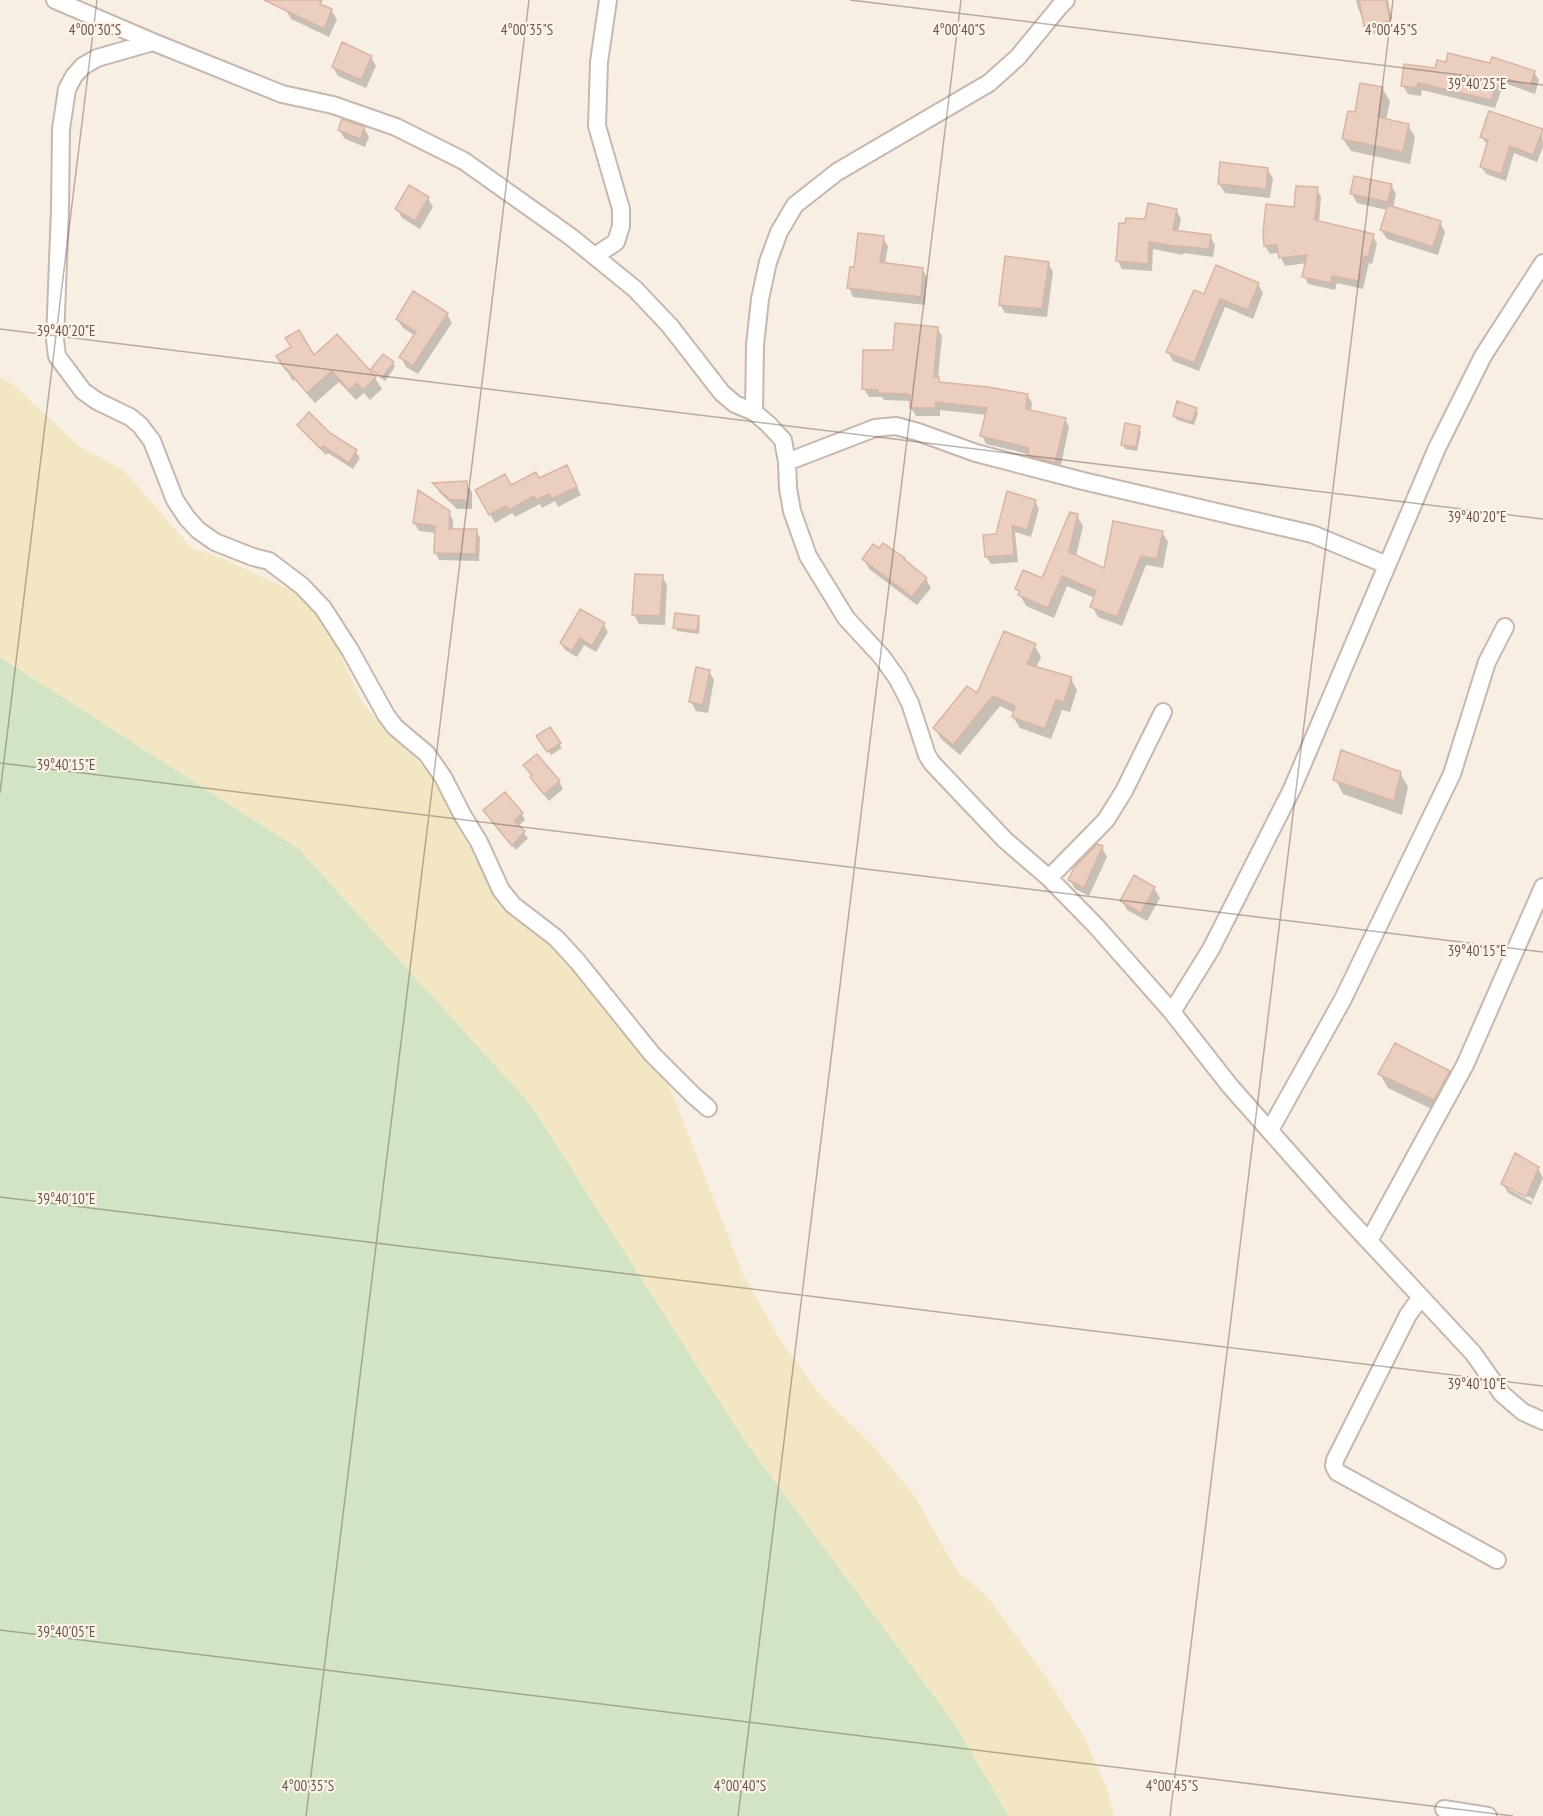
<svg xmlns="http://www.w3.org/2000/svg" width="1543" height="1816" font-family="'PT Sans Narrow',sans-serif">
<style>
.green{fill:#d2e4c4}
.sand{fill:#f3e7c3}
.shadow{fill:#0003;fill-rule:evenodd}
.building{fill:#eacebf;stroke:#dab5a2;stroke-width:1.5}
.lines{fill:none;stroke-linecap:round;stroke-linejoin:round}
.street-casing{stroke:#c7b7ac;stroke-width:20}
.street{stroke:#fff;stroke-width:16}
.ticks{fill:none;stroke:#6d574d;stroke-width:1.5;stroke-opacity:0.45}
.ticks-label{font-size:15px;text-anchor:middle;fill:#6d574d;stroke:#fcf4e9;stroke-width:4.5;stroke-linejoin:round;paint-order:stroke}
</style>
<rect width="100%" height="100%" fill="#f8efe4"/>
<path class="green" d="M0,657L299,849L531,1105L745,1441L954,1723L1009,1816H0Z"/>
<path class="sand" d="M0,377L14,385L79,446L123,470L192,548L224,559L295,592L318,614L337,647L361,701L396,741L436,778L468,845L657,1057L677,1105L743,1274L778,1336L818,1392L874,1447L914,1495L957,1571L987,1596L1049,1681L1084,1737L1107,1789L1114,1816H1009L954,1723L745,1441L531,1105L299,849L0,657Z"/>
<path class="shadow" d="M291,0H312L331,10L337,19L329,37L291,19L286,10Z
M1356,0H1388L1392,19L1366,24V27L1358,8Z
M1392,22L1394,30L1371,34L1366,27Z
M371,57L376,66L366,88L338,76L333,67Z
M1491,64L1534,72L1539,80L1535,94L1504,83L1495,108L1422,90L1421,96L1408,94L1403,86L1436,69Z
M1382,88L1390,101L1386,120L1408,125L1415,137L1410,164L1351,151L1343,139L1356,114Z
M364,128L369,137L365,147L345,139L339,130Z
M1542,130L1543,147L1537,162L1514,153L1506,181L1486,174L1481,166L1487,145L1482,137Z
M1267,169L1273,178L1270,198L1225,193L1219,184Z
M1391,185L1396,194L1393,208L1440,222L1445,232L1438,255L1387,239L1381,230L1387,210L1357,203L1352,194Z
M1317,189L1321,197L1319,223L1373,236L1377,244L1372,264L1369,263L1363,289L1337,283L1335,290L1308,284L1304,276L1307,263L1285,266L1279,253L1270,254L1265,246L1295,209Z
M428,198L433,207L420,229L402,218L397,209Z
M1176,210L1181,219L1178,232L1210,236L1215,245L1213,257L1183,253V255L1153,249L1152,271L1122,269L1118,261L1147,221Z
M883,238L888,246L885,264L922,269L927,277L925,305L853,297L849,288L855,269Z
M1048,263L1053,272L1047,317L1005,313L1000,304Z
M1258,284L1263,293L1253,319L1225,307L1199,371L1173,361L1168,352L1205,296Z
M447,314L452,323L418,374L406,367L401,357L415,336L403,328L397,319Z
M937,328L942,336L938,379L941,383L1027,395L1032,403L1031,411L1065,419L1069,427L1060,470L1033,463L1028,454L986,444L982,435L987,415L940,410V416H916L911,408V401L884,400L882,397H869L864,389L894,352Z
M337,336L375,378L382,389L370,400L364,393L356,400L339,382L315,403L295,380L293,381L278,357L314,358Z
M393,363L395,367L385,381L375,373L373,369Z
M1196,409L1198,413L1194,425L1177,420L1174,416Z
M298,425L329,434L355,451L360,458L353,469L328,453L326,455L303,432Z
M1139,428L1141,432L1137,451L1125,449L1123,445Z
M571,475L581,495L558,507L555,501L542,508L540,504L515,517L512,513L495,523L477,490L510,486Z
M466,483L472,492V509H457L439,492L435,484Z
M1035,501L1039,509L1031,537L1015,532L1018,562L991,564L986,557L997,535Z
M448,512L453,520V531H476L480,538L479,561L439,560L435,552L436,533L419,531L414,523Z
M1077,516L1083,526L1076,556L1105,570L1162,532L1168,542L1163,568L1146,565L1122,626L1098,617L1092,606L1095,598L1067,586L1054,618L1026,606L1017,589L1043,580Z
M864,559L926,579L931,588L917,605L869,569Z
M662,576L667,585L665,625L639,624L634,615Z
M698,617L700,621L699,634L677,631L675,627Z
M604,625L608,632L596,652L584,645L577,657L565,650L561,643Z
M1035,646L1041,657L1036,668L1071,679L1077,690L1070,712L1062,710L1051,739L1020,728L1013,717L1015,713L1000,706L960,755L941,739L935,728L977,696Z
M709,671L714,680L708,713L696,711L691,702Z
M549,729L562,748L551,755L538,737Z
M530,773L559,781L563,789L549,801L536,786Z
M1400,773L1408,787L1402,815L1343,794L1335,779Z
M522,814L525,820L518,826L528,838L516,850L488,816Z
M1102,847L1107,857L1089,896L1075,889L1070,880Z
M1134,877L1154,888L1160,898L1147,921L1127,910L1122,901Z
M1449,1072L1457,1086L1442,1114L1388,1088L1380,1074Z
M1538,1168L1543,1178L1531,1205L1508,1193L1503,1184ZM1508,1186L1533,1199L1532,1202L1508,1189Z"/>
<path class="building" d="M264,0H322L320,4L332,9L324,29Z
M1359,0H1386L1390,21L1364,26Z
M342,42L372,56L361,80L332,67Z
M1448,53L1490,63L1492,57L1535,71L1530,86L1500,76L1491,100L1418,83L1417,88L1401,86L1404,64L1435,68L1437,60L1446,62Z
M1360,83L1383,87L1378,117L1409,124L1403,152L1342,139L1348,111L1355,112Z
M1489,111L1543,129L1533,155L1510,146L1501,174L1480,167L1488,140L1480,137Z
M342,119L365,127L360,139L338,130Z
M1220,162L1268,168L1266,189L1218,184Z
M1354,176L1392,184L1388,202L1350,194Z
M409,185L429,197L415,221L395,209Z
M1296,186L1318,187L1315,220L1374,234L1368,257L1364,256L1359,281L1332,276L1331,283L1302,277L1307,255L1279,258L1277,245L1264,246L1263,232L1266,204L1294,207Z
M1148,203L1177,209L1173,230L1211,235L1209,249L1179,246V247L1149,242L1148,264L1116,261L1119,223H1125L1126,218L1145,219Z
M1388,205L1441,221L1433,247L1380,230Z
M858,233L884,236L880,262L923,268L921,297L847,288L850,267H854Z
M1005,256L1049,262L1042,309L999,305Z
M1216,265L1259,283L1248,310L1220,299L1194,363L1166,352L1194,290L1204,294Z
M413,291L448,313L413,366L399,357L416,332L396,319Z
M895,323L938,327L934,377H939V382L988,387L1028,394L1026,409L1066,418L1055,463L1027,455L1029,448L980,436L987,408L936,402V408H910V395H907V394L878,393V390L862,389L863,350H893Z
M299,330L314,355L337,334L376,377L363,390L357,383L349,390L332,371L307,393L287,369L286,370L276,356L291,347L285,338Z
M383,354L394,362L382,378L371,369Z
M1177,401L1197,408L1192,422L1173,416Z
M309,412L330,433L357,450L349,463L323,446L321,449L297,425Z
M1125,423L1140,426L1136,447L1121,445Z
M567,465L577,487L552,499L549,494L536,500L534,496L509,510L506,506L489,515L475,490L505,474L511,485L536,472L539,478Z
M467,481L468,500H450L432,483Z
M418,490L450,511L449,529H477L476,554L434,553L435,526L413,523Z
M1007,491L1036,500L1027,530L1012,525L1014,555L985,557L983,535L996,534Z
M1070,512L1078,514L1069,552L1104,568L1113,521L1163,531L1157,559L1141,556L1117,617L1090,607L1096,591L1062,576L1048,608L1018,595L1020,591L1015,589L1023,570L1042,578Z
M883,543L905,558L904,559L927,578L912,597L862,559L873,544L879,548Z
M635,574L663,575L660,616L632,615Z
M580,609L605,623L592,646L580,638L572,651L560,643Z
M675,613L699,616L697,631L673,628Z
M1004,631L1036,644L1027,664L1072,677L1064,702L1056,700L1045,729L1012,717L1015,706L993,696L953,745L933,728L967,686L977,693Z
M696,667L710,670L703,705L689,702Z
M550,727L561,743L547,752L536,736Z
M1341,750L1401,772L1394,801L1333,780Z
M537,754L560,781L544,794L530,777L532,775L523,765Z
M505,792L523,813L514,821L525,831L512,846L483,810Z
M1097,844L1103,846L1084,888L1068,880L1074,868Z
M1134,875L1155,887L1141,913L1120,901Z
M1395,1043L1450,1071L1434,1100L1378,1074Z
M1515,1153L1539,1167L1526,1197L1501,1184Z"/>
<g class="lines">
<defs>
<path id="street" d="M55,0L153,42L282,94L333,105L396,127L464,161L571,237L635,289L670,326L722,393L735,404L754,412
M1066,0L1060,6L1018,57L989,83L837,172L795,205L779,232L768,262L760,299L755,345L754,412L768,424L783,440L787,462L788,488L792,511L808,556L846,618L882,657L897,678L910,703L927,755L932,763L1005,840L1049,878L1096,926L1172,1012L1230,1086L1338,1208L1473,1353L1502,1394L1523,1412L1543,1421
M153,42L97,58L83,66L74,76L67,89L61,129L60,209L55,340L57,356L83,391L97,401L130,417L140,425L152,441L175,500L187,518L198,530L215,542L253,557L269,561L302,586L323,608L350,650L386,715L395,727L427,754L443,777L463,816L479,842L501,890L513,905L556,938L578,962L652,1054L693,1095L708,1108
M595,256L616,242L621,226V209L597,126L599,62L608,0
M787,462L875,428L896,426L918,432L976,453L1083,481L1312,534L1387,565
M1049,878L1106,820L1124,791L1163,712
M1172,1012L1211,949L1292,789L1437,448L1483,356L1543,263
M1270,1130L1343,999L1452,774L1487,662L1505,627
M1369,1241L1465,1065L1543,887
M1421,1297L1408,1315L1335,1460L1334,1466L1337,1472L1497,1560
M1444,1809L1488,1816"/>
</defs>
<use href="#street" class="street-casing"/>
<use href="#street" class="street"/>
</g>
<path class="ticks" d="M850,0L1543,85M0,329L1543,519M0,763L1543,952M0,793L97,0M0,1197L1543,1386M0,1630L1513,1816M306,1816L529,0M738,1816L961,0M1170,1816L1393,0"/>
<g class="ticks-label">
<text x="95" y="35">4°00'30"S</text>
<text x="527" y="35">4°00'35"S</text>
<text x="959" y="35">4°00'40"S</text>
<text x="1391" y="35">4°00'45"S</text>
<text x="1477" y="89">39°40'25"E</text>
<text x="66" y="336">39°40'20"E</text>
<text x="1477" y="522">39°40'20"E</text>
<text x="66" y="770">39°40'15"E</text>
<text x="1477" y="956">39°40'15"E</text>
<text x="66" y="1204">39°40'10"E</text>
<text x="1477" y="1389">39°40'10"E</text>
<text x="66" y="1637">39°40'05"E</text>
<text x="308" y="1791">4°00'35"S</text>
<text x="740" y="1791">4°00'40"S</text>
<text x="1172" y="1791">4°00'45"S</text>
</g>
</svg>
